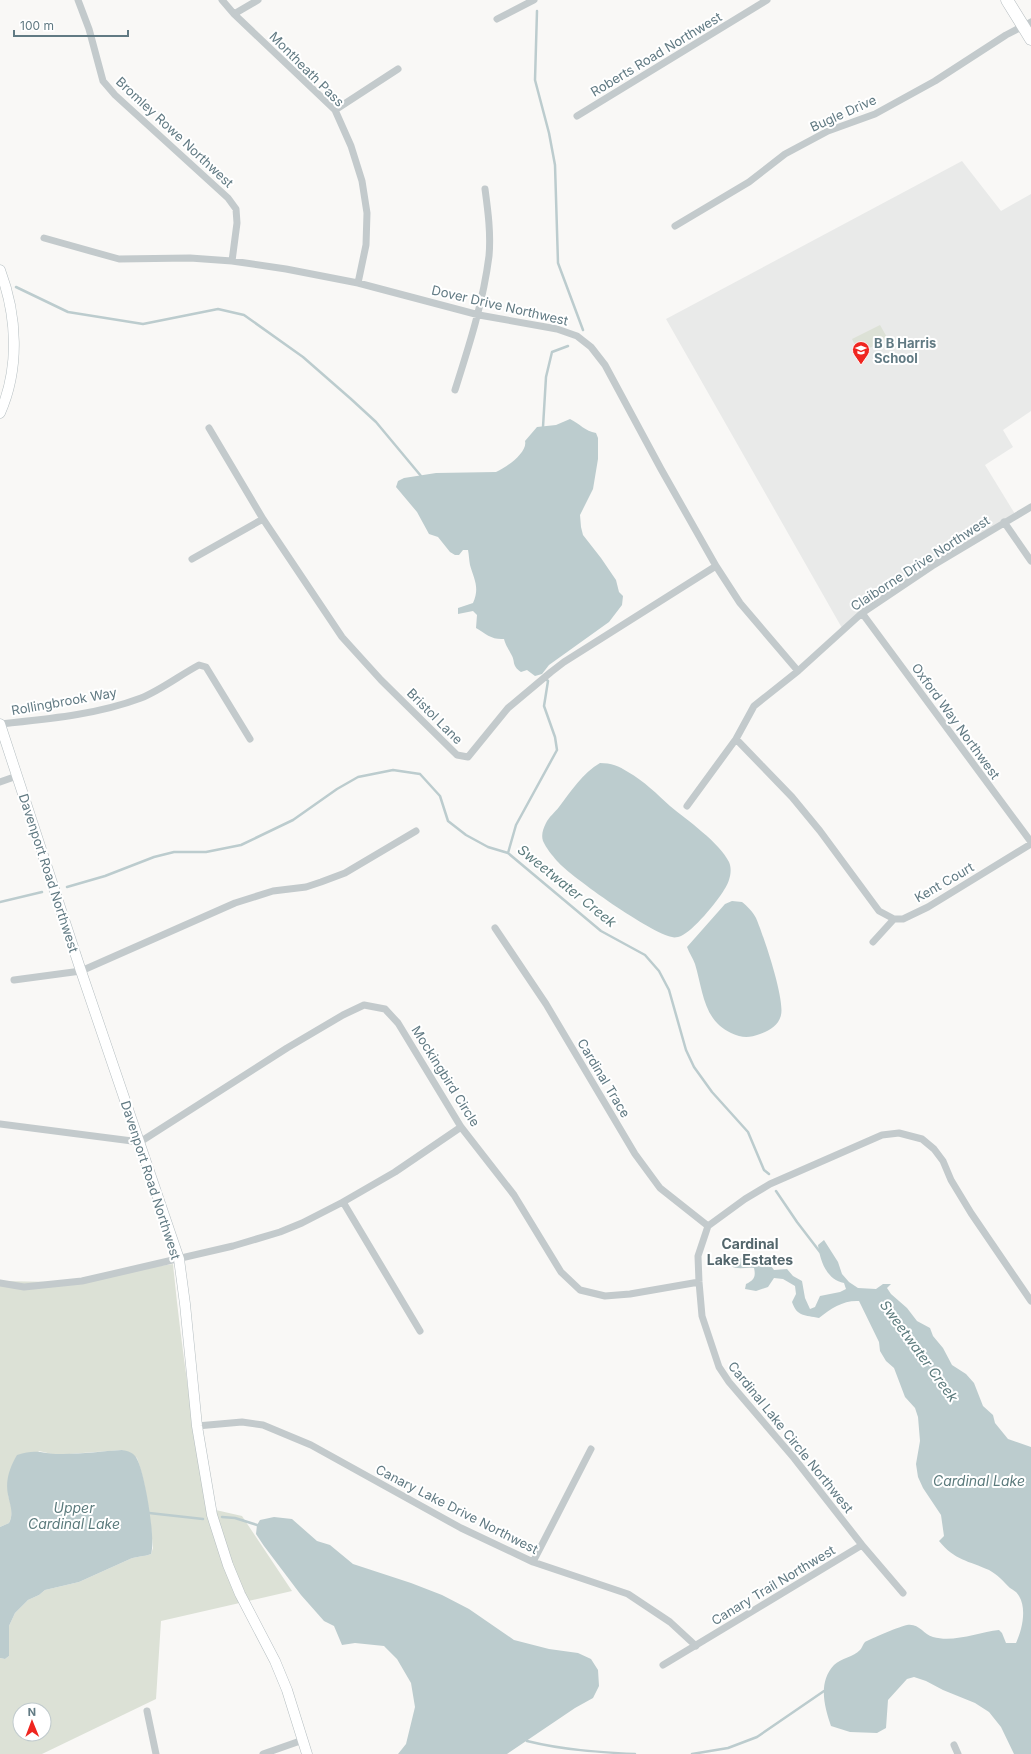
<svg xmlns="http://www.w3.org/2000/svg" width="1031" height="1754" font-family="Inter,sans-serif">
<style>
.built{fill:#e9eae9}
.green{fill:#dce1d6;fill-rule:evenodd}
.water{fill:#bcccce}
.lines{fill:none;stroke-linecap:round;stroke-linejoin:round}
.stream{stroke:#bcccce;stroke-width:2.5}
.secondary-casing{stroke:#b5bec1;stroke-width:11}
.primary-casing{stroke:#b6bdc0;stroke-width:13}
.street{stroke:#c3cacc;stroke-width:7}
.secondary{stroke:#fff;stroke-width:10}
.primary{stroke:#fff;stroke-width:12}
.labels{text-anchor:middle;stroke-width:4;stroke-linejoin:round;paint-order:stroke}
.street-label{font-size:13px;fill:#617a83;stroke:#fff}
.poi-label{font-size:13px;font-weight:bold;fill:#617a83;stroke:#fff;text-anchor:start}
.water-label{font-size:14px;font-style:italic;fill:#5c7b7d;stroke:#fff}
.neighbourhood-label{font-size:14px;font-weight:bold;fill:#54676d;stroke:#fff}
</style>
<rect width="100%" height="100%" fill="#f9f8f6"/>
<path class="built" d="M962,161L1001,211L1031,194V411L1003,430L1013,447L985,465L1015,514L842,628L666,319Z"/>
<path class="green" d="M880,325L888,339L859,353L852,339Z
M173,1264C181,1346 193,1426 207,1508L242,1516L292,1591L161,1621L156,1699L42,1754H0V1658L5,1659L9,1656V1626L15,1613L28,1600L39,1595L45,1590L79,1582L130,1559C137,1556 143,1557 151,1554L153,1548C150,1518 147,1487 137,1458L122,1450L56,1455L39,1451L8,1495C11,1504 14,1513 9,1523L0,1527V1281L55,1282ZM20,1710H44V1734H20Z"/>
<path class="water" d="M570,419C580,424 585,431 596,433L598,438V459L593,489L580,515L581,527L583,535L601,558L616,580L619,592L623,596L622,605L609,622L549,665L542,674L535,676L527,670L521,672C511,665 516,662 511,654C508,648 506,646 504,639C492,640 486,634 476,628L477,615L473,611L458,614V608L473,603C480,588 474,579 470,565C469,560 469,555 468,550H463L459,555H455L450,552L438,537L429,534L417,512L396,487L398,481L404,478L436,473L496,472C506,468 528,452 525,441L537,427L556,425Z
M600,763C611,763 619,766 628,772C644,781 657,794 670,806C687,820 720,843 729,862C733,871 729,883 724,890C717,902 693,931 681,936C679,937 674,938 672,937C652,934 571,877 557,861C552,855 546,848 543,841C541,835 543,829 546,823C549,817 555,812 559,807C571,791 583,773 600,763Z
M732,901L742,902C747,906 753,912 756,918C763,934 785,999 781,1015C779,1025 769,1031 760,1034C749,1038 742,1038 731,1033C703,1020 703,990 695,964C693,958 689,953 687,947L725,904Z
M824,1240L838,1262L842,1274L849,1282L858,1288L876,1289L883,1284H891L887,1288L891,1294L907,1308L917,1321L930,1328L933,1336L943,1348L952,1365L966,1374L974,1383L983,1406L993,1415L995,1423L1008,1439L1031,1447V1754H1014L1001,1727L989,1712L975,1703L943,1690L926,1681L914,1677L907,1679L888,1700L886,1728L877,1733L850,1732L831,1726C824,1706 818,1682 834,1665C841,1658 854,1657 860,1650C862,1648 863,1644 865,1642C868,1640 903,1625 907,1625C919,1623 923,1634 933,1637C954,1643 979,1632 999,1630L1002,1633L1006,1643H1016C1022,1630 1027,1609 1019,1596C1017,1592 1013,1590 1010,1588C1003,1581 998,1575 989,1570C969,1561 954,1560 939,1541L944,1536L941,1515L923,1488L918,1477L916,1464L920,1441L918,1417L915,1408L905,1397L894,1368L886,1361L880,1351L879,1342L859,1301C844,1300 831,1308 819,1318C805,1315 797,1317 792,1302L796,1294L795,1286L783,1279L774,1278L768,1287L756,1291L745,1289L746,1284C754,1280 756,1277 754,1268C746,1267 738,1270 730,1266L731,1262C748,1255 763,1252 774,1270L787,1269L793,1276L802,1281L805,1298L810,1309L815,1307L820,1296L840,1292L846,1289L844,1283C827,1280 820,1261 818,1245Z
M122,1450C129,1451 134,1453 137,1459C145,1474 156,1539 151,1554C143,1557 137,1556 130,1559L79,1582L45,1590L39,1595L28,1600L15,1613L9,1626V1656L5,1659L0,1658V1527L9,1523C14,1513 10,1505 8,1495C5,1480 10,1467 17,1455C38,1448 44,1455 63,1454C83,1454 103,1451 122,1450Z
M274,1517L292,1519L317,1541L330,1545L353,1564L411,1583L442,1595L469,1609L514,1640L549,1649L578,1653L591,1659L598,1670L599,1686L593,1698L575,1708L507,1754H398L406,1744L415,1707L411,1683L397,1659L384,1646L355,1643L342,1645L334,1626L324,1621L301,1595L264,1546L256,1534L257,1525L260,1520Z"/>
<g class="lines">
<path class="stream" d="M537,11L535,80L549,133L555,165L558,263L583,330
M16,287L68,312L143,324L218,309L244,315L303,357L351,399L376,422L421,476
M543,427L546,377L552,352L568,346
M508,853L516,825L557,750L555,737L544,706L548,681L545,678
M67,887L105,876L154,857L174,852H206L241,845L293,820L337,789L358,777L393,770L420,774L440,796L448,821L466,835L488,847L508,853L601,931L645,955L659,971L669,990L686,1050L694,1067L712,1092L748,1132L764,1170L769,1174
M0,902L42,892
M776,1191L797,1222L820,1252
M149,1513L203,1519
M222,1517L235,1518L257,1525
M527,1741C563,1750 598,1752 635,1754
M692,1754L728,1748L757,1737L824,1691"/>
<defs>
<path id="secondary" d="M0,270C17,315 20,368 0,413
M0,724L81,971L179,1259L185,1304L197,1426L212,1515L228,1565L240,1594L275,1661L287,1690L307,1754"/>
<path id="primary" d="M1007,0L1031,39"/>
</defs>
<use href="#secondary" class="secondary-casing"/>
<use href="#primary" class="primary-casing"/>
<path class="street" d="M78,0L89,29L103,81L115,95L228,198L236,209L237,223L232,261
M222,0L234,14L335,110L351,146L362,181L367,213L366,245L358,283
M234,14L258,0
M497,19L534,0
M335,110L398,69
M577,116L767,0
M675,226L749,182L785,154L828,131L875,114L935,81L1006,35L1031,22
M44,238L119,259L190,258L232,261L286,269L358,283L479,315L557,329L577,336L591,347L605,365L661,469L716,566L740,603L798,671
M455,390C469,346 483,303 489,256C491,234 488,211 485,189
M209,428L263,519L342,637L381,680L457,755L468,757L508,708L551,672L564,662L716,566
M1004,522L1031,561
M192,559L263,519
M862,613L1031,842
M0,724C47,719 96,715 141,698C161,690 180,675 199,665L206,667L250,739
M736,739L792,797L820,831L879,911L894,919
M0,782L17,776
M687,806L736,739L754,706L798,671L862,613L932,566L1031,507
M495,928L546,1004L635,1154L660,1188L708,1226
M873,942L894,919H903L928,907L1031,844
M14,980L81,971L235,903L273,891L306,887L321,882L345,873L416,831
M0,1124L140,1142L287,1048L343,1015L364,1005L385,1009L398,1023L461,1127L514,1195L561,1272L580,1290L605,1296L630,1294L699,1282
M343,1202L420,1331
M0,1283L24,1287L82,1281L233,1246L280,1232L302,1223L343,1202L395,1172L461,1127
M197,1426L242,1422L263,1425L311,1445L461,1528L533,1562L628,1594L670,1622L696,1646
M533,1562L591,1449
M903,1593L862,1545L794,1458L729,1382L719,1367L702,1316L699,1282L698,1256L708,1226L745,1199L770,1184L882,1135L899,1133L922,1139L934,1149L943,1161L951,1180L971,1213L1031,1301
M663,1665L862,1545
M147,1711L156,1754
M954,1745L958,1754
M263,1754L303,1740"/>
<use href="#secondary" class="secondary"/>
<use href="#primary" class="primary"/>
</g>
<defs>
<symbol id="school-pin" viewBox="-11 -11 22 30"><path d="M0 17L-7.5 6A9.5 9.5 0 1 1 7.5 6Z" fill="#ef251f" stroke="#fff"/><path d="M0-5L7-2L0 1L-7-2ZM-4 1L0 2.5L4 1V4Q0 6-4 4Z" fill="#fff"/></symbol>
</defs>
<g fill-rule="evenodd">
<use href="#school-pin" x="851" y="340" width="20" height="27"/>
</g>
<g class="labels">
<g class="street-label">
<text transform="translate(656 54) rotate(-31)" y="5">Roberts Road Northwest</text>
<text transform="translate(307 69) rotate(45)" y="5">Montheath Pass</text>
<text transform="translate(843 113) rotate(-24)" y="5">Bugle Drive</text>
<text transform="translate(175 132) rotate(43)" y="5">Bromley Rowe Northwest</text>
<text transform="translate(500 305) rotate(13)" y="5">Dover Drive Northwest</text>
<text transform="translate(920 563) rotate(-33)" y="5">Claiborne Drive Northwest</text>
<text transform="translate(64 701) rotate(-10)" y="5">Rollingbrook Way</text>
<text transform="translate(435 716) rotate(45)" y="5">Bristol Lane</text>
<text transform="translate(956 721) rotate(54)" y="5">Oxford Way Northwest</text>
<text transform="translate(49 873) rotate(72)" y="5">Davenport Road Northwest</text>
<text transform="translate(944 882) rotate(-30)" y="5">Kent Court</text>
<text transform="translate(446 1076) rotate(58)" y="5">Mockingbird Circle</text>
<text transform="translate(604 1078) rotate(59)" y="5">Cardinal Trace</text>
<text transform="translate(151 1180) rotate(72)" y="5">Davenport Road Northwest</text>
<text transform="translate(791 1437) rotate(51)" y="5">Cardinal Lake Circle Northwest</text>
<text transform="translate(457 1509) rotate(27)" y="5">Canary Lake Drive Northwest</text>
<text transform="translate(773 1585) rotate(-31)" y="5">Canary Trail Northwest</text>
</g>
<g class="poi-label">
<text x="874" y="348">B B Harris<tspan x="874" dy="15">School</tspan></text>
</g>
<g class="water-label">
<text transform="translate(567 886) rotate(39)" y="5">Sweetwater Creek</text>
<text transform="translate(919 1351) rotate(54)" y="5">Sweetwater Creek</text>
<text x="979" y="1486">Cardinal Lake</text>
<text x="74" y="1513">Upper<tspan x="74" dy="16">Cardinal Lake</tspan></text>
</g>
<g class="neighbourhood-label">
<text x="750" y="1249">Cardinal<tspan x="750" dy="16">Lake Estates</tspan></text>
</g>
</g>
<g transform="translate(32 1722) rotate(359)"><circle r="19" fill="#ffffff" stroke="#c0cacd"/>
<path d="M0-3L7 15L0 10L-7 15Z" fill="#ef251f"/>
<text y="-6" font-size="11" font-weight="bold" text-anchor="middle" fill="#617a83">N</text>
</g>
<path d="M14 30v6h114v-6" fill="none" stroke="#617a83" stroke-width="2"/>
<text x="20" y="30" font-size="12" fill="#617a83" stroke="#ffffff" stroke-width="3" paint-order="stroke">100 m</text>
</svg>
